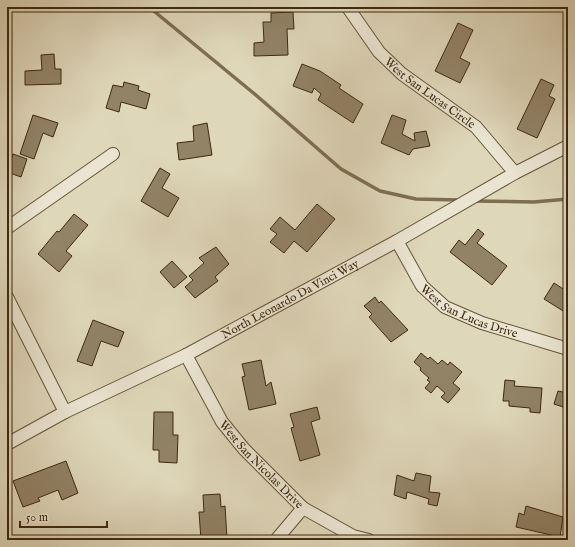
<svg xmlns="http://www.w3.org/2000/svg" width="575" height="547" font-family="'IM FELL English',serif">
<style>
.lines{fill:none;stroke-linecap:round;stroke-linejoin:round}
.stream{stroke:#7e6e51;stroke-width:3.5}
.building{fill:#928367;stroke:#3e290d}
.street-casing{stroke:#665438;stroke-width:14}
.street{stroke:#eae5d2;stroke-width:12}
.labels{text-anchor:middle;stroke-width:3.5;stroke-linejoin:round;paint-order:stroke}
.street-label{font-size:12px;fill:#3e290d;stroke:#eae5d2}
</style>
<rect width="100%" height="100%" fill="#dfd7ba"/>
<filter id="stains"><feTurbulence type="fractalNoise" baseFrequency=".005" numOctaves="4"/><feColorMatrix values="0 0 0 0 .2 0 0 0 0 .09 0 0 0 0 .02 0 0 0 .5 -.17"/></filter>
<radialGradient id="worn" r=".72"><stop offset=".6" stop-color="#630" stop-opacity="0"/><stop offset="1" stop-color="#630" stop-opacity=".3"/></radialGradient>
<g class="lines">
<path class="stream" d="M149,7L257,96L341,169L380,191L416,199L460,200
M474,201L534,202L568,199"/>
</g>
<path class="building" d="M293,12L294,29H287L288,55L254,56V43L264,42L263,22H271V13Z
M458,23L473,30L460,58L470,63L460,83L435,71Z
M54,54L55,69H61V84L25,85V71L42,70L41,55Z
M302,64L320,71L341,85L339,88L363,104L353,123L318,100L321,94L314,88L312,93L293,86Z
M541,79L554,85L549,96L555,99L537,138L517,129Z
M124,82L139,86L138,90L150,94L146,109L121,102L119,112L106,108L113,85L123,87Z
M33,115L58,123L53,137L43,133L34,159L20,154Z
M392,115L406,120L402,134L415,141L414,133L426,131L430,146L413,149L409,155L381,143Z
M207,123L212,155L179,160L177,143L194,141L193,126Z
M13,154L27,159L21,177L7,172Z
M160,168L170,174L162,188L179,198L168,217L141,201Z
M317,204L335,219L307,252L294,241L284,253L270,242L277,234L270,229L280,217L295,230Z
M74,214L88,225L66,251L72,256L59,272L38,254L57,231L59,232Z
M478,229L484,234L477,243L507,266L492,285L450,252L459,240L465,245Z
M216,247L229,264L215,277L218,281L195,298L185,287L193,280L189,276L204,263L199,258Z
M172,261L187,277L174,288L160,272Z
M554,283L568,292V314L544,299Z
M375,297L379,303L381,301L408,330L391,342L369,317L372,314L364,306Z
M93,320L124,332L118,347L101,341L92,366L77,361Z
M421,353L428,359L430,357L438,364L442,360L448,365L450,362L462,372L453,383L460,389L448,403L441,397L445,393L437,386L431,393L425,388L430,382L427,380L429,378L420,370L421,368L414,362Z
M261,360L266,386L271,382L276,404L249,410L242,377L245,376L242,364Z
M505,380L515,381L514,386L542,388L540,413L530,412V408L509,406V401H503Z
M558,391L567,393L563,407L554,404Z
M317,407L320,419L311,422L320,455L300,461L291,428L294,427L290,414Z
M154,412H173V435H178L177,463L159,462V450H153Z
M66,461L78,493L62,500L58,490L38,498L40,501L23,507L13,481Z
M416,473L431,476L429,492L440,493L437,506L428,504L429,499L407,492L406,499L394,495L397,475L414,481Z
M220,494L221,507L225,506L227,538L201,540L199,512H204L203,495Z
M526,506L563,517L560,537L516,527L519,513L524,515Z"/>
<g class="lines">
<defs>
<g id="street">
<path id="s1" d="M349,9L379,52L402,74L476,127L515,173"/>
<path d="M7,228L113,154"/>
<path id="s2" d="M397,241L422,286L445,307L482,323L568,349"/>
<path d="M7,297L65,412"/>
<path id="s3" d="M186,355L222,422L244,449L303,508L353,536L369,540"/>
<path id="s4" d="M7,444L65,412L186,355L397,241L515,173L568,146"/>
<path d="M276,540L303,508"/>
</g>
</defs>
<use href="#street" class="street-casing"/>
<use href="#street" class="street"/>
</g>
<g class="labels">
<g class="street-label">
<text dy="4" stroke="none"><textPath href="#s1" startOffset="118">West San Lucas Circle</textPath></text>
<text dy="4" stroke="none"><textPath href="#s4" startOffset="318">North Leonardo Da Vinci Way</textPath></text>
<text dy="4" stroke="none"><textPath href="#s2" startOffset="106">West San Lucas Drive</textPath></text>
<text dy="4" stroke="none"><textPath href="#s3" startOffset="134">West San Nicolas Drive</textPath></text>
</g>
</g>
<rect width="575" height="547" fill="none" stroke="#dfd7ba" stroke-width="24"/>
<rect x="8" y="8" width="559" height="531" fill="none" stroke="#3e290d" stroke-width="2"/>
<rect x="12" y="12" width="551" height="523" fill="none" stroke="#3e290d"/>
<path d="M20 521v6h87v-6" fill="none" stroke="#3e290d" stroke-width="2"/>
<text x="26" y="521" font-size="12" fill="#3e290d" stroke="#eae5d2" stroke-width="3" paint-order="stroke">50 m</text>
<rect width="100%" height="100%" filter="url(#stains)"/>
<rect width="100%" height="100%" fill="url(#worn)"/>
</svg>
